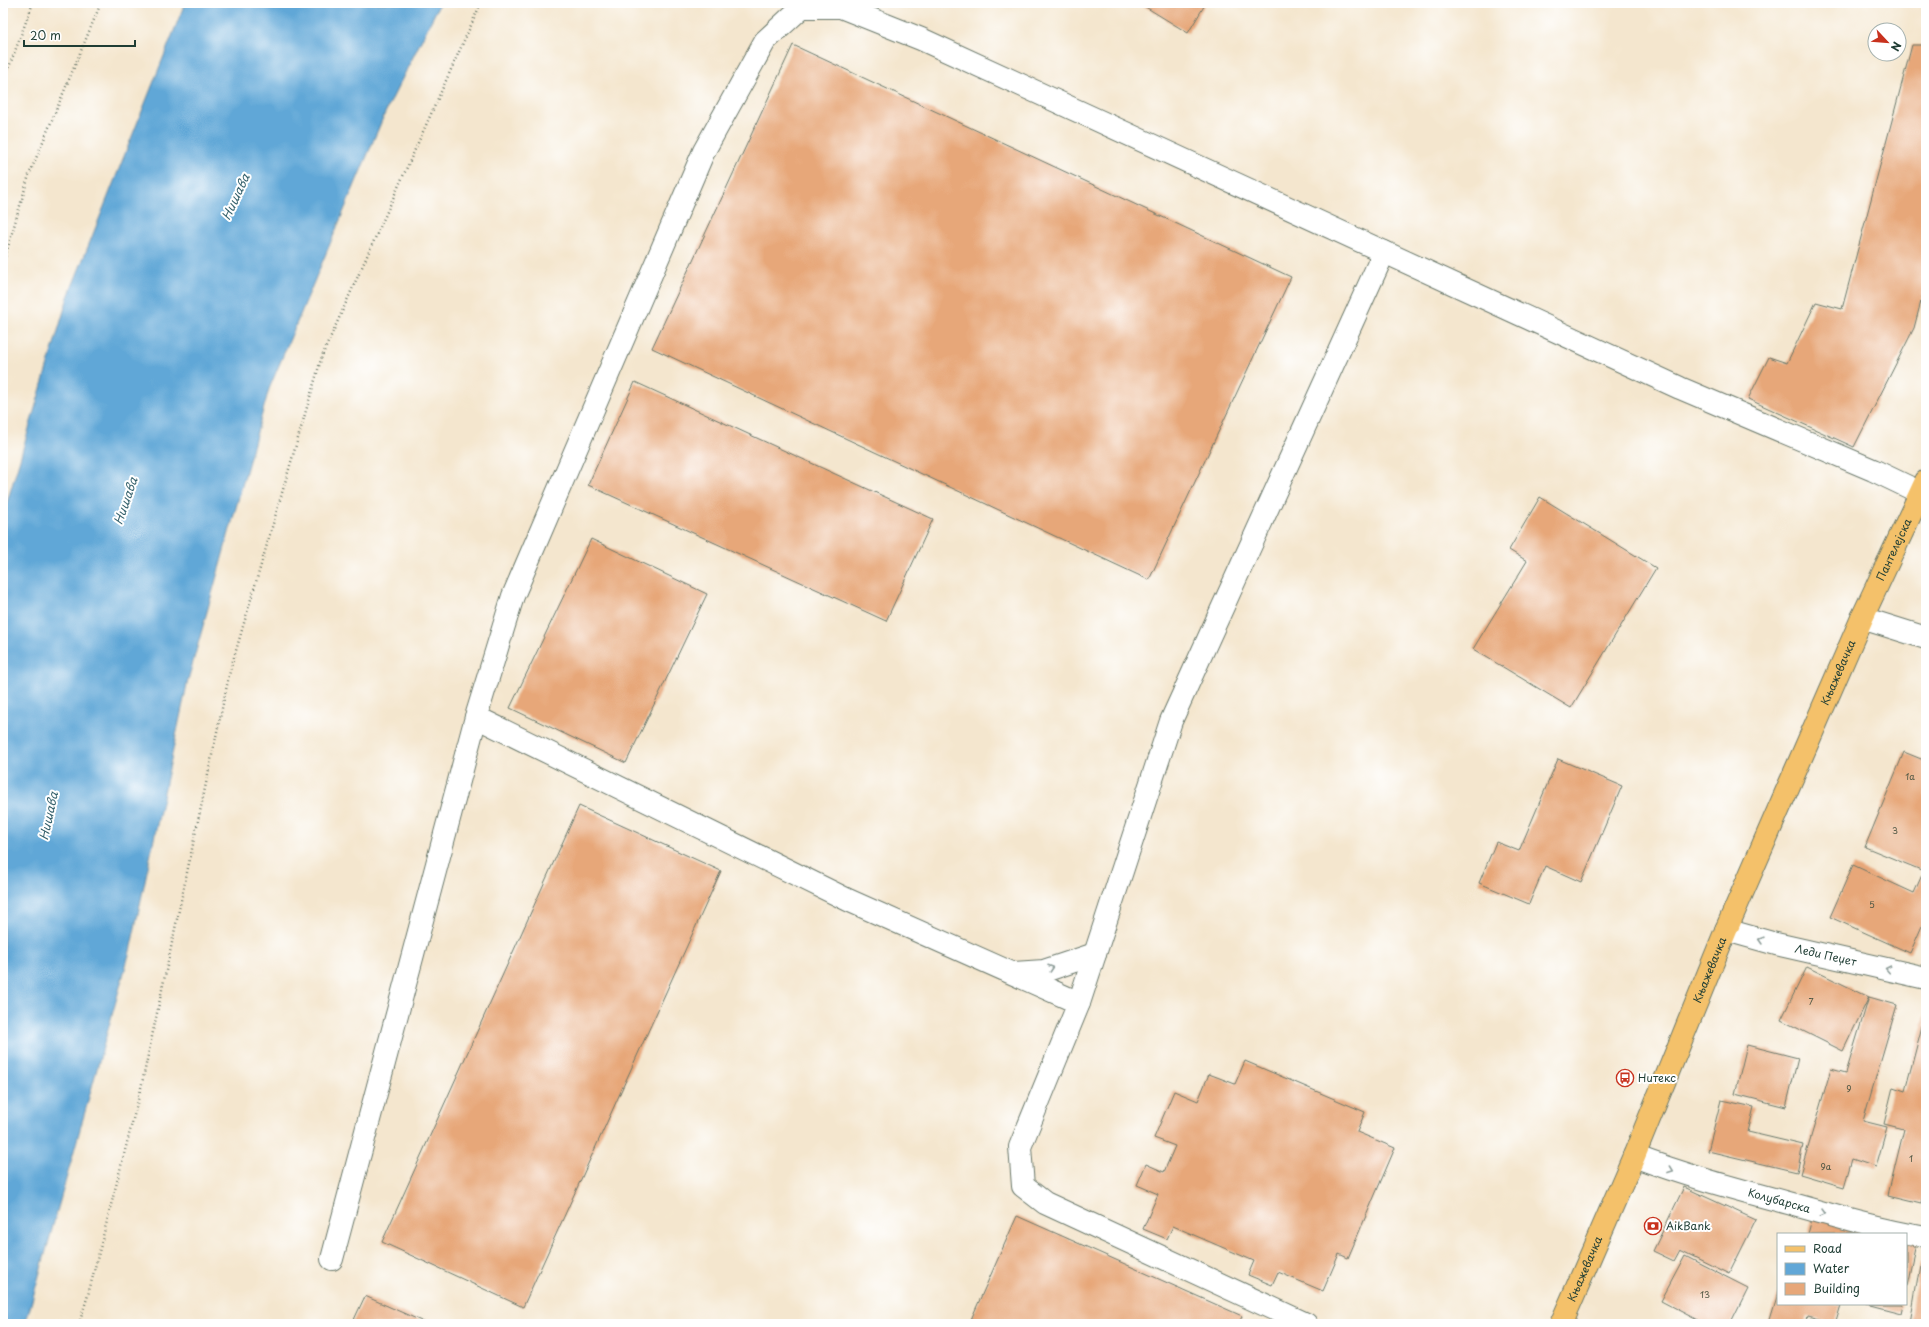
<svg xmlns="http://www.w3.org/2000/svg" width="1929" height="1327" font-family="'Playpen Sans',sans-serif">
<style>
.water{fill:#61a7d7;stroke:#407286}
.building{fill:#e7a779}
.lines{fill:none;stroke-linecap:round;stroke-linejoin:round}
.minor-casing{stroke:#6a786a;stroke-width:24}
.major-casing{stroke:#6a786a;stroke-width:24}
.path{stroke:#6a786a;stroke-width:2.5;stroke-dasharray:1 3;stroke-linecap:butt}
.minor{stroke:#fff;stroke-width:22}
.major{stroke:#f4c16a;stroke-width:22}
.oneway{stroke:#8f9e9a}
.labels{text-anchor:middle;stroke-width:4;stroke-linejoin:round;paint-order:stroke}
.number-label{font-size:9px;fill:#515845}
.street-label{font-size:11px;fill:#1f3d34;stroke:#fff}
.poi-label{font-size:11px;fill:#1f3d34;stroke:#fff;text-anchor:start}
.water-label{font-size:12px;font-style:italic;fill:#36626d;stroke:#fff}
</style>
<rect width="100%" height="100%" fill="#fff"/>
<filter id="ink" filterUnits="userSpaceOnUse"><feTurbulence type="fractalNoise" baseFrequency=".025" numOctaves="2"/><feDisplacementMap in="SourceGraphic" scale="8" xChannelSelector="R" yChannelSelector="G"/><feConvolveMatrix kernelMatrix="1 2 1 2 8 2 1 2 1" color-interpolation-filters="sRGB"/></filter>
<filter id="wash" filterUnits="userSpaceOnUse"><feTurbulence type="fractalNoise" baseFrequency=".012" numOctaves="4" result="noise"/><feDisplacementMap in="SourceGraphic" scale="16" xChannelSelector="R" yChannelSelector="G"/><feGaussianBlur stdDeviation="0.9" result="paint"/><feColorMatrix in="noise" values="0 0 0 0 0 0 0 0 0 0 0 0 0 0 0 0 0 1.4 0 .05"/><feComposite in="paint" operator="in"/></filter>
<g filter="url(#wash)">
<rect width="100%" height="100%" fill="#f4e6ce"/>
<path class="water" d="M185,3H440L385,113L269,389L188,680L130,951L28,1315L24,1324H3V516L68,297Z"/>
<g id="blocks">
<path class="building" d="M1139,3H1206L1188,33Z
M793,45L1291,277L1149,580L652,348Z
M1912,45H1926V282L1914,328L1854,447L1748,399L1769,357L1787,363L1816,302L1842,309Z
M635,382L933,519L886,621L588,485Z
M1540,497L1656,568L1571,708L1473,649L1527,561L1509,550Z
M591,539L707,594L626,763L510,708Z
M1904,752L1926,761V872L1865,847Z
M1558,759L1622,786L1581,882L1545,866L1529,904L1479,883L1496,842L1519,851Z
M579,806L721,871L523,1307L382,1242Z
M1853,865L1914,893L1922,875L1926,877V917L1910,953L1830,917Z
M1807,967L1869,997L1843,1051L1781,1020Z
M1869,997L1897,1005L1863,1121L1887,1127L1876,1167L1852,1159L1844,1187L1800,1174L1831,1069L1846,1073Z
M1926,1011V1184L1921,1203L1888,1195L1904,1129L1884,1124L1893,1087L1905,1091Z
M1747,1045L1798,1058L1786,1107L1735,1094Z
M1245,1061L1365,1112L1357,1132L1395,1148L1348,1258L1339,1254L1323,1291L1278,1272L1272,1285L1248,1275L1254,1261L1173,1226L1167,1239L1143,1229L1158,1194L1137,1185L1146,1164L1164,1172L1175,1146L1154,1138L1174,1091L1198,1101L1209,1074L1235,1084Z
M1721,1100L1754,1107L1748,1132L1803,1145L1797,1172L1708,1151Z
M1684,1187L1756,1220L1729,1274L1680,1250L1674,1261L1653,1251Z
M1813,1215L1866,1234H1808Z
M1017,1216L1242,1316L1239,1324H969Z
M1906,1237L1917,1239L1907,1285H1906Z
M1685,1256L1748,1288L1730,1324H1705L1661,1301Z
M1920,1264H1926V1324H1910Z
M1778,1291V1304H1841L1835,1324L1807,1317L1805,1324H1768Z
M365,1296L428,1324H352Z
M1865,1304H1902L1900,1313Z"/>
</g>
</g>
<g filter="url(#ink)">
<use href="#blocks" fill-opacity="0" stroke="#6a786a" stroke-width="1"/>
<g class="lines">
<defs>
<g id="minor">
<path d="M1862,618L1926,638"/>
<path d="M476,717L848,900L1079,1003"/>
<path id="s1" d="M1726,930L1776,944L1926,978"/>
<path d="M1014,973L1044,971L1095,954"/>
<path id="s2" d="M1634,1156C1684,1175 1736,1189 1788,1203C1834,1216 1879,1229 1926,1237"/>
<path d="M332,1259L476,717L513,596L704,151L765,41L802,7H841L921,39L1680,388L1873,470L1921,493"/>
<path d="M1306,1324L1045,1203L1023,1186L1020,1147L1079,1003L1171,721L1384,252"/>
</g>
<g id="major">
<path id="s3" d="M1561,1324L1634,1156L1726,930L1862,618L1926,481"/>
</g>
</defs>
<use href="#minor" class="minor-casing"/>
<use href="#major" class="major-casing"/>
<path class="path" d="M3,83L33,3
M3,264L29,175L101,3
M79,1324L88,1295L141,1088L230,671L322,356L481,3"/>
<use href="#minor" class="minor"/>
<use href="#major" class="major"/>
</g>
<defs><path id="oneway-chevron" d="M-2-3.5L2.5 0L-2 3.5" fill="none" stroke-width="1.6" stroke-linecap="round" stroke-linejoin="round"/></defs>
<g class="oneway">
<use href="#oneway-chevron" transform="translate(1761 940) rotate(-164)"/>
<use href="#oneway-chevron" transform="translate(1051 968) rotate(-18)"/>
<use href="#oneway-chevron" transform="translate(1888 969) rotate(-168)"/>
<use href="#oneway-chevron" transform="translate(1671 1170) rotate(20)"/>
<use href="#oneway-chevron" transform="translate(1823 1213) rotate(15)"/>
</g>
</g>
<defs>
<symbol id="bus-ring" viewBox="-11 -11 22 22"><circle r="9.5" fill="#fff" stroke="#c8321e" stroke-width="1.5"/><path d="M-5-6H5V4H4V6H2V4H-2V6H-4V4H-5ZM-3.5-4V0h7V-4ZM-3.5 1.2v1.5H-2V1.2ZM2 1.2v1.5H3.5V1.2Z" fill="#c8321e"/></symbol>
<symbol id="bank-ring" viewBox="-11 -11 22 22"><circle r="9.5" fill="#fff" stroke="#c8321e" stroke-width="1.5"/><path d="M-6-4H6V4H-6ZM0-2.3a2.3 2.3 0 1 0 0 4.6a2.3 2.3 0 1 0 0-4.6Z" fill="#c8321e"/></symbol>
</defs>
<g fill-rule="evenodd">
<use href="#bus-ring" x="1615" y="1068" width="20" height="20"/>
<use href="#bank-ring" x="1643" y="1216" width="20" height="20"/>
</g>
<g class="labels">
<g class="number-label">
<text x="1910" y="780">1a</text>
<text x="1895" y="834">3</text>
<text x="1872" y="908">5</text>
<text x="1811" y="1005">7</text>
<text x="1849" y="1092">9</text>
<text x="1911" y="1162">1</text>
<text x="1826" y="1170">9a</text>
<text x="1705" y="1298">13</text>
</g>
<g class="street-label">
<text dy="4" stroke="none"><textPath href="#s3" startOffset="843">Пантелејска</textPath></text>
<text dy="4" stroke="none"><textPath href="#s3" startOffset="708">Књажевачка</textPath></text>
<text dy="4" stroke="none"><textPath href="#s1" startOffset="103">Леди Пеџет</textPath></text>
<text dy="4" stroke="none"><textPath href="#s3" startOffset="384">Књажевачка</textPath></text>
<text dy="4" stroke="none"><textPath href="#s2" startOffset="152">Колубарска</textPath></text>
<text dy="4" stroke="none"><textPath href="#s3" startOffset="60">Књажевачка</textPath></text>
</g>
<g class="poi-label">
<text x="1638" y="1082">Нитекс</text>
<text x="1666" y="1230">AikBank</text>
</g>
<g class="water-label">
<text transform="translate(236 197) rotate(-65)" y="4">Нишава</text>
<text transform="translate(126 501) rotate(-71)" y="4">Нишава</text>
<text transform="translate(49 816) rotate(-78)" y="4">Нишава</text>
</g>
</g>
<rect width="1929" height="1327" fill="none" stroke="#fff" stroke-width="16"/>
<rect x="1777" y="1233" width="130" height="72" fill="#ffffff" stroke="#a5b1ae"/>
<rect x="1785" y="1246" width="20" height="6" fill="#f4c16a" stroke="#a5b1ae"/>
<text x="1813" y="1253" font-size="12" fill="#1f3d34">Road</text>
<rect x="1785" y="1263" width="20" height="12" fill="#61a7d7" stroke="#a5b1ae"/>
<text x="1813" y="1273" font-size="12" fill="#1f3d34">Water</text>
<rect x="1785" y="1283" width="20" height="12" fill="#e7a779" stroke="#a5b1ae"/>
<text x="1813" y="1293" font-size="12" fill="#1f3d34">Building</text>
<g transform="translate(1887 42) rotate(116)"><circle r="19" fill="#ffffff" stroke="#a5b1ae"/>
<path d="M0-3L7 15L0 10L-7 15Z" fill="#c8321e"/>
<text y="-6" font-size="11" font-weight="bold" text-anchor="middle" fill="#1f3d34">N</text>
</g>
<path d="M24 40v6h111v-6" fill="none" stroke="#1f3d34" stroke-width="2"/>
<text x="30" y="40" font-size="12" fill="#1f3d34" stroke="#ffffff" stroke-width="3" paint-order="stroke">20 m</text>
</svg>
